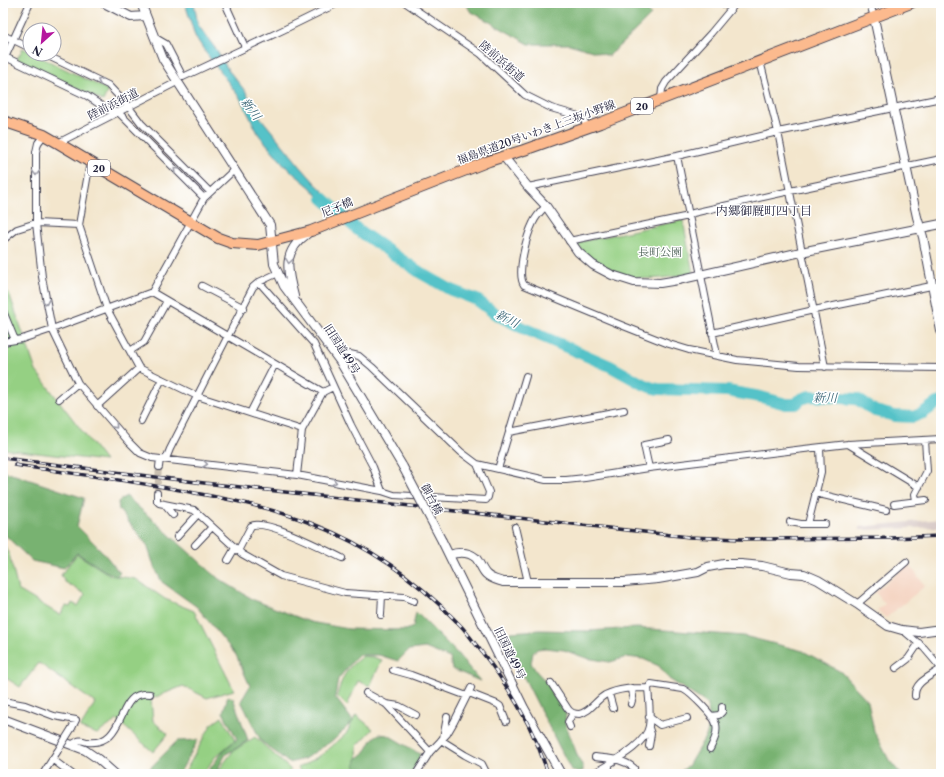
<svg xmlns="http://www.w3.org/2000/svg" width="944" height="777" font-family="'Libre Caslon Text','Noto Serif JP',serif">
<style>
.built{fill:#f4d3c0}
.industrial{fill:#d0c0bc}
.green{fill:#95d083;stroke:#5c795f}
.forest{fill:#78b271;stroke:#4d6a56}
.water{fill:#54c2c8;stroke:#3b7282}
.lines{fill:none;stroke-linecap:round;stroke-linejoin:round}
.river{stroke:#54c2c8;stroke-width:12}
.minor-tunnel{stroke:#c9bfb0;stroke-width:6;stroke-dasharray:6 3;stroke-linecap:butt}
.minor-casing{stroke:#413f51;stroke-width:8}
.tertiary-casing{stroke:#413f51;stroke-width:10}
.primary-casing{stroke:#413f51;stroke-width:12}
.minor{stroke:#fff;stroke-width:6}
.tertiary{stroke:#fff;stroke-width:8}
.primary{stroke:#fcba8e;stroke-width:10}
.rail-casing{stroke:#22223b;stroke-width:3.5}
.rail{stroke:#fff;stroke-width:2;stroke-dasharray:6;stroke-linecap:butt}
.minor-bridge-casing{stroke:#413f51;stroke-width:8;stroke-linecap:butt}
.tertiary-bridge-casing{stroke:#413f51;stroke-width:10;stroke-linecap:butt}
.minor-bridge{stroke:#fff;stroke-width:6}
.tertiary-bridge{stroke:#fff;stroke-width:8}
.oneway{stroke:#9c9ca7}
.labels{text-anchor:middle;stroke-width:3;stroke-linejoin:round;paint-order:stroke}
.shield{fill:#fff;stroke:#646476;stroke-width:1}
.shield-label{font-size:10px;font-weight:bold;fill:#22223b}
.street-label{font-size:11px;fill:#22223b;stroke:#fff}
.park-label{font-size:11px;fill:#4a5f54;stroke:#fff}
.water-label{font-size:12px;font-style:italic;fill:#366273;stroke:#fff}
.neighbourhood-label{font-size:12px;fill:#22223b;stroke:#fff}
</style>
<rect width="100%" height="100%" fill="#fff"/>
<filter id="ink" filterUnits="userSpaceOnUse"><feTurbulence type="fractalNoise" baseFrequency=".025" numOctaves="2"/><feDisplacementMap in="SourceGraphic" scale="8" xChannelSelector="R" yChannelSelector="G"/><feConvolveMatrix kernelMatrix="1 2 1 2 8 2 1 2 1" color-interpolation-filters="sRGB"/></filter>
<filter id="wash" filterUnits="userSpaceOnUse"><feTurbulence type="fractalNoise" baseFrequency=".012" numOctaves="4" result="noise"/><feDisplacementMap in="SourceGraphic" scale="16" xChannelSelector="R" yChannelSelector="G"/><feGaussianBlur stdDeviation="0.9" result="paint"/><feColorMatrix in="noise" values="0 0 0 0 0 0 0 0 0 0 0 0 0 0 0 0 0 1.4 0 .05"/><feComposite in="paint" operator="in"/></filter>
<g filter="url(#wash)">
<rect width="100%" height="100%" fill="#f3e6cd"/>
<path class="built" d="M909,564L925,586L886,618L877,610L885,604L875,592Z"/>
<path class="industrial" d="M941,519V527L860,530L859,527Z"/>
<path class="green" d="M23,48L30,52V54H34L108,90L103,101L17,59Z
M683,220L693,273C656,280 633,284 599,263C590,257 583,253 578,245L579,242Z
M3,288L9,293L36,371L105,461L3,449Z
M3,543L9,554L18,590L60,615L66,606L70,607L72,603L78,606L85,594L65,582L61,575L77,554L110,575L136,579L165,599L194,611L234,690L207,698L183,686L151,699L153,721L168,734L153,752L117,720L97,734L80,728L95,703L39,663L20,687L3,676Z
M363,656L373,657L382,660L370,686L358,681L347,706L337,696C342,677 346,668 363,656Z
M356,715L373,729L357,746L358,774H302L298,768L323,754L346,734Z
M222,717L235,740L215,757L203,774H184L211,725Z
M255,737L291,770L287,774H216L233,751Z"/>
<path class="forest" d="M466,3H641L651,15L609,56L569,44H529L470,11Z
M3,471L84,498L77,526L101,550L120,573L116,576L105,571L77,553L64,568L32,561L3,533Z
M126,496L219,579L254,600L310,622L349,629L406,630L413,627L416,612L456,652L480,681L452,669L450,658L425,648L409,650L398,661L379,655H358L338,679L335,697L353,721L335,739L304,759L289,763L261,741L241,701L250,686L236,655L197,607L162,582L154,566L147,545L119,510L118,502Z
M637,628L744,636L803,651L841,672L868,701L874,731L889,760L901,774H677L688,766L707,734L709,724V713L706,703L669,679L659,666L643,659L627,657L610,662L586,658L564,650L545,648L537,649L533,653L531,663L536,671L548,684L553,695L566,713L565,723L578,757L583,767V771L576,772L571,770L512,654L508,642L510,632L539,630L587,631Z
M228,696L233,698L248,740L237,748L226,754L215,774H206L223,751L237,739L223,712Z
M380,734L388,735L420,754L419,759L412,774H359C355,769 355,765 356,759C359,757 362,755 364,753C370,747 371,736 380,734Z
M198,740L179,774H144L177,741Z"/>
<path class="water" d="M185,3H194L198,25L215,48L229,71L246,92L256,112L300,166L315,183L340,207L329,212L325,204L310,187L287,168L259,135L240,98L206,53L195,36Z"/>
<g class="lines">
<path class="river" d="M323,198L359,231L421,273L451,290L477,300L497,315L523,328L610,366L639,382L650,387L658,389L727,391L761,397L786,404H796L801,399L810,396L857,399L875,411L895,416L913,417L923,413L937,403L941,402"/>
</g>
</g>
<g filter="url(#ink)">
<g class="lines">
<path class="minor-tunnel" d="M157,493L159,467"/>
<defs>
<path id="minor" d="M225,3L245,47
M406,3L481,54L525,95L551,108L575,115L584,120L587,128
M723,3L731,8
M870,3L874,18
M3,35L30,48
M154,37L166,44L183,77L283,30L338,3
M44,54L108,85L128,106L141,123L210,192
M3,56L87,96L108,110L118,112L204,198
M760,61L778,132L825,367
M3,62L30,3
M661,99L662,89L666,82L711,33L736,3
M44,135L38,143L36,152V223L42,277L52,329L78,383L128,441L140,453L152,458L297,475L382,491
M58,143L177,82
M677,156L717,355
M90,162L79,225L107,309L139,368L197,396L302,430
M528,187L677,156L778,132L941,98
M546,206C541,211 536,216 533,223C527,235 516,274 524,285L621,325L669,344L689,350L737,360L799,366L941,368
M3,240L17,229L36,223L79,225
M569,241L689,216L693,213L790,191L941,159
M259,282L314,344L351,425L373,467L382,491L394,495L486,500L488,497L489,492L477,464L461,452L372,367L359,356L350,354L339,360
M202,286L244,308
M152,292L323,392
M3,311L15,340
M712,333L814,310L941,284
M3,342L22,339L52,329L152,292L204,198L234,170
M130,351L144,342L167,301
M59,399L78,383
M97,406L139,368
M250,413L275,364
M141,421L162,379
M509,432L624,410
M848,444L919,487
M166,459L170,449L253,287L259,282L278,273
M477,464L546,480H566L585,478L649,468L804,449L848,444L941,439
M159,467L160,459
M649,468L644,445L669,440
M498,469L526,376
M297,475L302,430L323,392L333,387
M157,493V501L159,503L194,510L242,554L281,576L345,593L404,597L414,601
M815,493L886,510
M916,501L915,494L927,471L925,440
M164,504L173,515
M894,504L926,500
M790,522L801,524H825
M808,524L821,472L820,448
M515,527L528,582
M177,537L198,514
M195,545L212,527
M238,551L251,526C265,518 327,551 342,558
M228,560L235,548
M857,604L906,562
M381,615L382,595
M904,631L924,648L941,668
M896,668L908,659L919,643
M393,670L411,675L467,696
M551,683L568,709C570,712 575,714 579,714C589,713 596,700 605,695C619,688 633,688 648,688
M366,693L386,704L430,752
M469,693L497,704L500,706L506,721
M609,694L613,708
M915,696C914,682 931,676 941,669
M3,701L25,705L54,716L76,720L72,728
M386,704L399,706L416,715
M631,704L633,697L632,688
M711,716L719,715L722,712V707
M649,717L660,725L687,718
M570,727L568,722L573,713
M649,728L651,734L649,746
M443,738L447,717
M441,740L465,755L482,764L487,774
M73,744C74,743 76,742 78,741C80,740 84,741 87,742C95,743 104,741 110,735C125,720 123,691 150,694
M595,757C609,759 622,758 634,768
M52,759L72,774
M43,774L57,752
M416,774L430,752L447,734L454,722L471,688
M593,774C609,763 646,746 649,726C651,714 649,701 648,688L651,684L683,689C691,693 714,716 716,724C718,733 714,741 710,749
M604,774L609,767V764"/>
<path id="tertiary" d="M104,3L131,17L145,16
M141,3L163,59L270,225L274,264L284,286L339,360L403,467
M874,18L917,217L923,237L941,331
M504,157L528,187L546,206L578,252L593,265L612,275L634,282L660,283L678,280L801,252L941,224
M294,296C287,270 282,252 307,234
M442,541L524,708L561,774
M449,555C458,552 468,551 476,558C480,563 482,570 486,574C491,579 497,580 503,582H624L658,579L698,572L708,567L724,564H741L762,566L791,573L804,574L818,580L857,604L888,626L902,630L919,632L941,629
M3,719L85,750L98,759L115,774"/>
<path id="primary" d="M3,121L44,135L58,143L218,238L232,243L258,245L311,231L489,161L524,150L600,123L911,3"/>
</defs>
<use href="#minor" class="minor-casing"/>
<use href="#tertiary" class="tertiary-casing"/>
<use href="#primary" class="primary-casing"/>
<use href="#minor" class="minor"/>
<use href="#tertiary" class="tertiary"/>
<use href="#primary" class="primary"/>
<defs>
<path id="rail" d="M3,458L204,483L689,537L740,539L891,538L941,536
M15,465C75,474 135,481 195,493C235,500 275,509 313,524C367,545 417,580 457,622C465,629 471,639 478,647C508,685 534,728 548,774"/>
</defs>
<use href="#rail" class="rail-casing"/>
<use href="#rail" class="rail"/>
<defs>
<path id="minor-bridge" d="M57,752L72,728"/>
<path id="tertiary-bridge" d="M403,467L442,541"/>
</defs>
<use href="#minor-bridge" class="minor-bridge-casing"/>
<use href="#tertiary-bridge" class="tertiary-bridge-casing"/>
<use href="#minor-bridge" class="minor-bridge"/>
<use href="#tertiary-bridge" class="tertiary-bridge"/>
</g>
<defs><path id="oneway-chevron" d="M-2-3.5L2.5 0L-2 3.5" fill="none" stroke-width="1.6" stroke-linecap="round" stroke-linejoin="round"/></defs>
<g class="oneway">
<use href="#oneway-chevron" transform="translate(100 81) rotate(-155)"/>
<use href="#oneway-chevron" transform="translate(176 170) rotate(-135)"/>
<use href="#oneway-chevron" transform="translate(36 173) rotate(91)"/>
<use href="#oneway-chevron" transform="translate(289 261) rotate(98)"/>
<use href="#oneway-chevron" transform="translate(46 302) rotate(79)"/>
<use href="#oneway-chevron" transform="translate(115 426) rotate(49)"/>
<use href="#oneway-chevron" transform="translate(205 464) rotate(7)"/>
<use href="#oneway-chevron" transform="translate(334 482) rotate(11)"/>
</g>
</g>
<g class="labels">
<g class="shield">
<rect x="631" y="98" width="22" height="16" rx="3"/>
<rect x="88" y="160" width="22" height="16" rx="3"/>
</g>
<g class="shield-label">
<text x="642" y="110">20</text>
<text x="99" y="172">20</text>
</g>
<g class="street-label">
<text transform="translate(502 61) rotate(41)" y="4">陸前浜街道</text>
<text transform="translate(113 104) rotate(-27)" y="4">陸前浜街道</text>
<text transform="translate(536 132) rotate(-20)" y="4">福島県道20号いわき上三坂小野線</text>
<text transform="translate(337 207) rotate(-22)" y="4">尼子橋</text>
<text transform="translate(342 349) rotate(57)" y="4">旧国道49号</text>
<text transform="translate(432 499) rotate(62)" y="4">御台橋</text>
<text transform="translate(510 653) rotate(64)" y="4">旧国道49号</text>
</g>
<g class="park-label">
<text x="660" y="256">長町公園</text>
</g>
<g class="water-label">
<text transform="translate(251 109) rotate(53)" y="4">新川</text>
<text transform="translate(507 319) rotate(27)" y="4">新川</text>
<text transform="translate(825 398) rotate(1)" y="4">新川</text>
</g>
<g class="neighbourhood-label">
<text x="764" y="215">内郷御厩町四丁目</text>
</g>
</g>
<rect width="944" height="777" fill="none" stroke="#fff" stroke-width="16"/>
<g transform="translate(42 42) rotate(207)"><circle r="19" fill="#ffffff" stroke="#a7a7b1"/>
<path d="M0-3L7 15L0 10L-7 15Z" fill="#b5179e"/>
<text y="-6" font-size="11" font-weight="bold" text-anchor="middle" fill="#22223b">N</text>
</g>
</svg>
